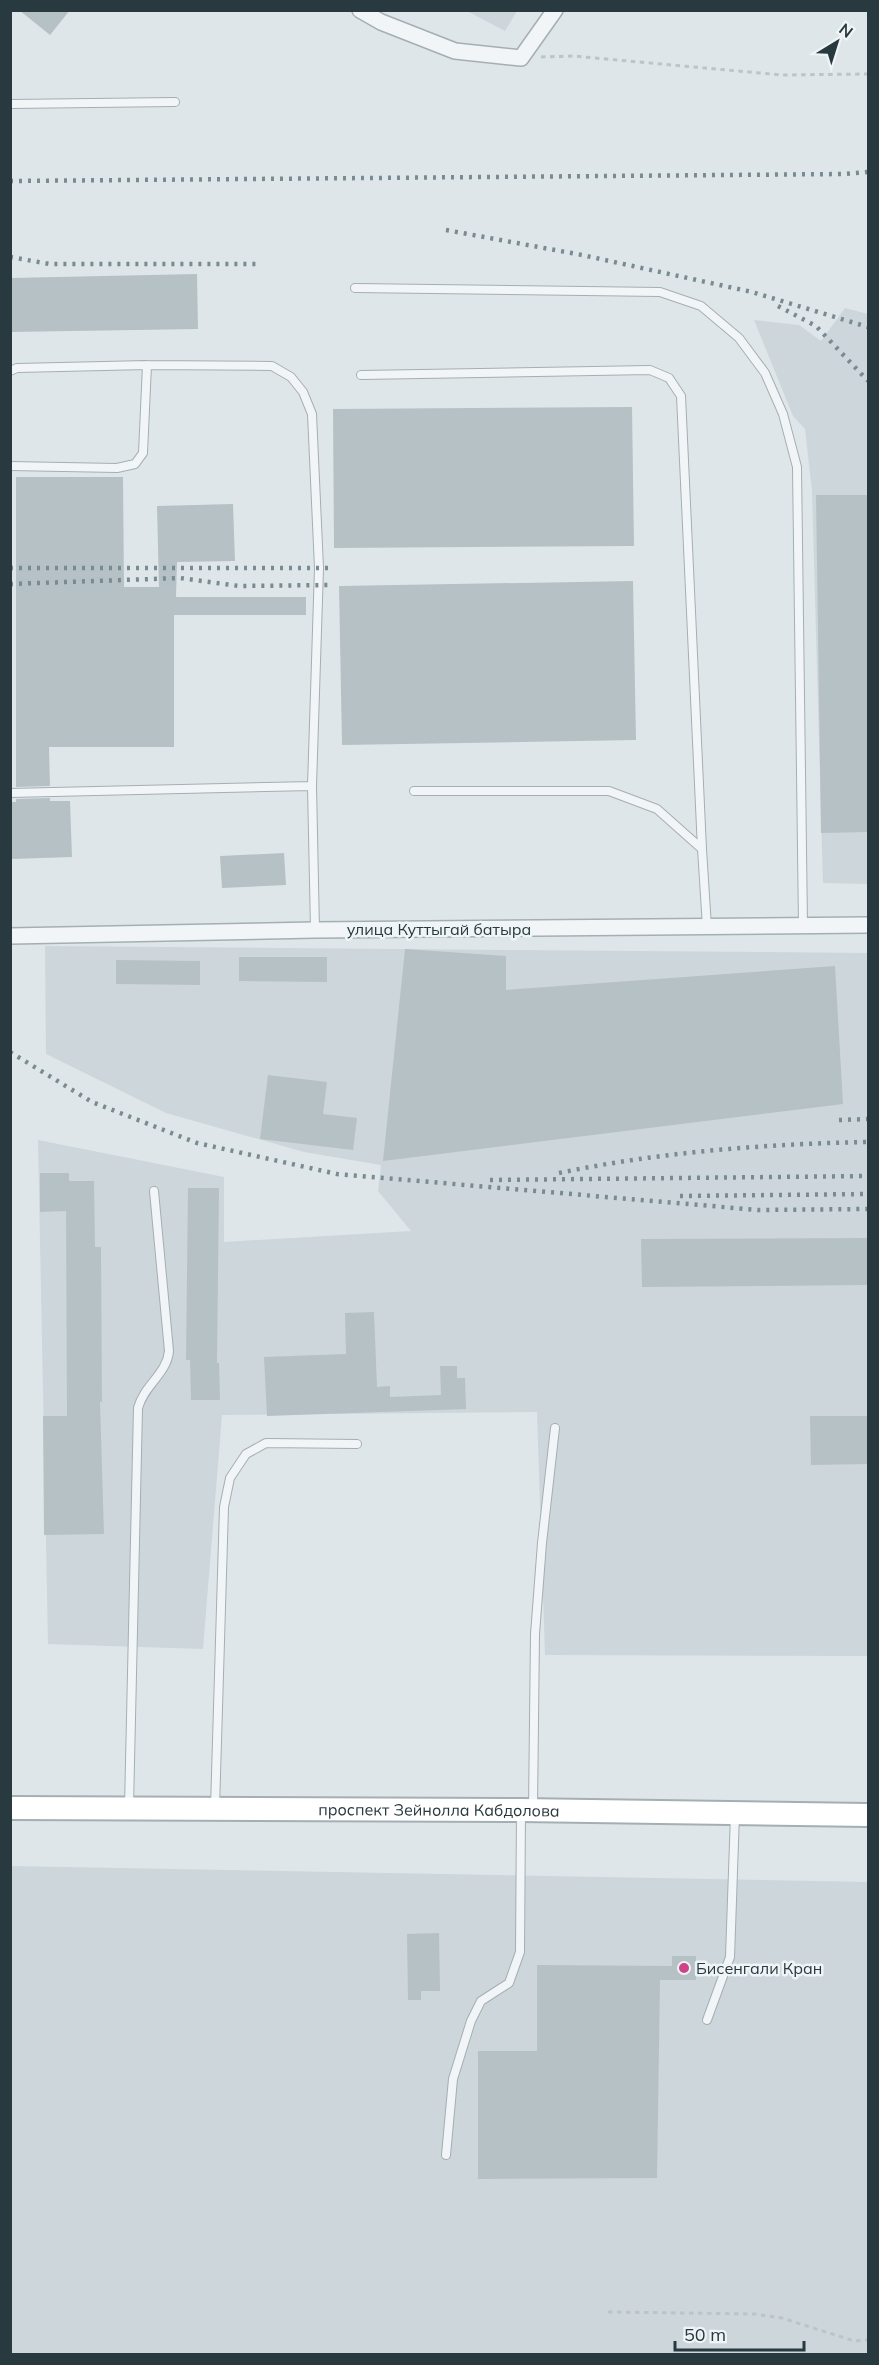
<svg xmlns="http://www.w3.org/2000/svg" width="879" height="2365" font-family="Mulish,sans-serif">
<style>
.built{fill:#cdd6db}
.building{fill:#b6c1c5}
.lines{fill:none;stroke-linecap:round;stroke-linejoin:round}
.service-casing{stroke:#a4afb3;stroke-width:10}
.minor-casing{stroke:#a4afb3;stroke-width:18}
.secondary-casing{stroke:#a4afb3;stroke-width:26}
.path{stroke:#bdc4c7;stroke-width:3;stroke-dasharray:4.5 4.5;stroke-linecap:butt}
.service{stroke:#f2f5f7;stroke-width:8}
.minor{stroke:#f2f5f7;stroke-width:15}
.secondary{stroke:#fff;stroke-width:22}
.rail{stroke:#798b92;stroke-width:4.5;stroke-dasharray:3 6;stroke-linecap:butt}
.poi-dot{fill:#cf4387;stroke:#eff4f6;stroke-width:2}
.labels{text-anchor:middle;stroke-width:5;stroke-linejoin:round;paint-order:stroke}
.street-label{font-size:16px;fill:#283940;stroke:#eff4f6}
.poi-label{font-size:16px;fill:#283940;stroke:#eff4f6;text-anchor:start}
</style>
<rect width="100%" height="100%" fill="#dfe6e9"/>
<path class="built" d="M467,11H517L505,31Z
M845,308L868,314V884L823,883L812,491L805,429L793,416L754,320L799,325L821,341Z
M45,946L868,953V1656L545,1655L537,1412L222,1415L203,1649L48,1644L38,1140L224,1177V1242L411,1231L378,1191L381,1165L304,1152L166,1113L46,1054Z
M10,1866L868,1882V2354H11Z"/>
<path class="building" d="M19,10H70L50,35Z
M197,274L198,329L10,332V278Z
M632,407L634,546L334,548L333,409Z
M16,477H123L124,587H159L157,506L233,504L235,561L177,562L176,597H306V615H174V747H49L50,786L16,787Z
M816,495H868V832L821,833Z
M633,581L636,740L342,745L339,586Z
M50,798V801H70L72,857L11,859L10,802H16V799Z
M284,853L286,885L222,888L220,856Z
M405,949L506,956V990L835,966L843,1104L383,1161Z
M239,957H327V982L239,981Z
M116,960L200,961V985L116,984Z
M268,1075L327,1082L323,1114L357,1118L353,1150L260,1139Z
M40,1173H69V1181H94L95,1247H101L102,1402H100L104,1534L44,1535L43,1416H67L66,1211L40,1212Z
M188,1188H219L217,1363H219L220,1400H191L190,1360H186Z
M868,1238V1285L642,1287L641,1239Z
M374,1312L377,1387L390,1386V1397L441,1395L440,1366H457V1378H465L466,1409L267,1416L264,1357L346,1354L345,1313Z
M810,1416H868V1464L811,1465Z
M439,1933L440,1991H421V2000H408L407,1934Z
M672,1956H696V1980H660L657,2178L478,2179V2051H537V1965L672,1966Z"/>
<g class="lines">
<defs>
<path id="service" d="M10,104L175,102
M355,288L660,292L701,306L739,338L765,373L783,414L797,467L803,925
M10,371L17,368L147,365L272,366L291,377L303,392L312,414L319,568L312,786L315,930
M361,375L650,370L669,378L681,396L702,849
M10,466L117,468L135,464L143,453L147,365
M414,791H609L657,809L702,849L707,927
M10,793L312,786
M129,1807L138,1408C144,1385 167,1374 169,1351L154,1191
M215,1808L224,1507L230,1478L246,1454L266,1443L357,1444
M533,1809L535,1634L542,1543L555,1428
M707,2020L730,1957L735,1814
M446,2155L453,2079L471,2021L481,2001L509,1983L520,1952L521,1812"/>
<path id="minor" d="M360,10L381,22L455,51L521,58L555,10
M10,936L315,930L868,925"/>
<g id="secondary">
<path id="s1" d="M10,1808L521,1810L868,1815"/>
</g>
</defs>
<use href="#service" class="service-casing"/>
<use href="#minor" class="minor-casing"/>
<use href="#secondary" class="secondary-casing"/>
<path class="path" d="M541,57L573,56L782,75L868,74
M608,2312L754,2314L782,2318L854,2341L868,2340"/>
<use href="#service" class="service"/>
<use href="#minor" class="minor"/>
<use href="#secondary" class="secondary"/>
<path class="rail" d="M10,181L844,174L868,172
M446,230L582,255L752,292L868,327
M10,257L50,264H259
M778,306L816,326L868,381
M10,568H333
M10,584L180,578L239,586L332,585
M10,1052L92,1102L197,1143L337,1174L758,1210L868,1209
M839,1120L868,1119
M559,1173C660,1152 765,1144 868,1142
M490,1180L868,1176
M680,1196L868,1194"/>
</g>
<circle class="poi-dot" cx="684" cy="1968" r="6"/>
<g class="labels">
<g class="street-label">
<text x="439" y="935">улица Куттыгай батыра</text>
<text dy="6" stroke="none"><textPath href="#s1" startOffset="429">проспект Зейнолла Кабдолова</textPath></text>
</g>
<g class="poi-label">
<text x="696" y="1974">Бисенгали Кран</text>
</g>
</g>
<rect width="879" height="2365" fill="none" stroke="#283940" stroke-width="24"/>
<g transform="translate(837 42) rotate(38)" stroke="#eff4f6" stroke-width="4.5" paint-order="stroke">
<path d="M0-4.5L10 22L0 15L-10 22Z" fill="#283940"/>
<text y="-9" font-size="16" font-weight="bold" text-anchor="middle" fill="#283940">N</text>
</g>
<path d="M675 2341v9h129v-9" fill="none" stroke="#283940" stroke-width="3"/>
<text x="684" y="2341" font-size="18" fill="#283940" stroke="#eff4f6" stroke-width="4.5" paint-order="stroke">50 m</text>
</svg>
